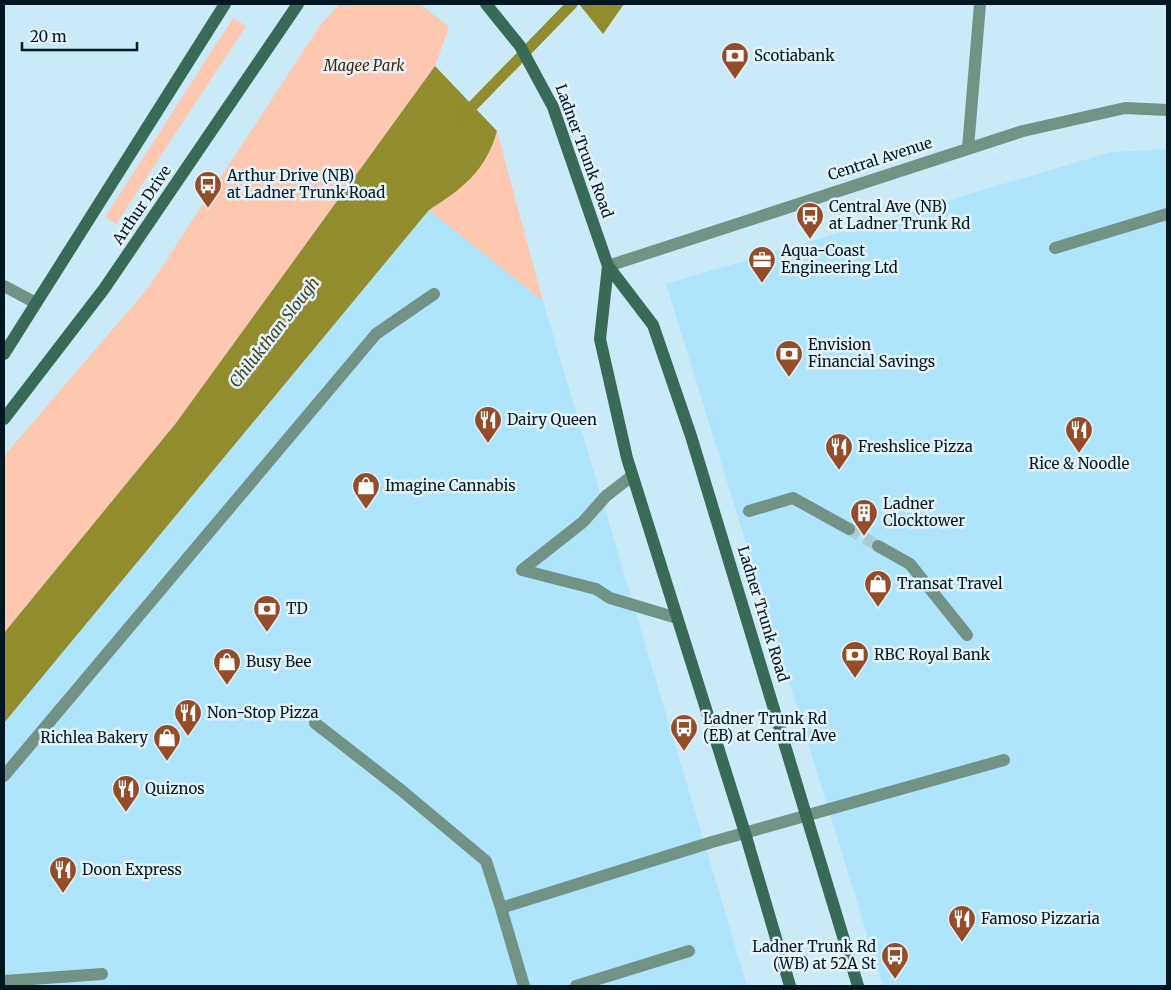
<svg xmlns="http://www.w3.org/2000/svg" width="1171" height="990" font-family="Merriweather,serif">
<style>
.built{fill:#afe5fc}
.green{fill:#fdc8af}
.water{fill:#918d2f}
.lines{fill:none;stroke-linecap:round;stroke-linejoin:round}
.stream{stroke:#918d2f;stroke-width:11}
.street-tunnel{stroke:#adcad8;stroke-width:12;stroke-dasharray:12 6;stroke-linecap:butt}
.lane{stroke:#719284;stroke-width:12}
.street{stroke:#719284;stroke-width:12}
.secondary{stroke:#376b57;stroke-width:12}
.labels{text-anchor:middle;stroke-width:5;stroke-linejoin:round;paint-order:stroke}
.poi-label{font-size:15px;fill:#001620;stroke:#e5f4fc;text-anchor:start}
.park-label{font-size:15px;font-style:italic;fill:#4e1b00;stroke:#e5f4fc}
.street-label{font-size:15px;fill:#001620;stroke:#e5f4fc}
.water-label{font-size:16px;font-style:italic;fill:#43411a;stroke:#e5f4fc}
</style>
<rect width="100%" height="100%" fill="#cbeaf8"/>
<path class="built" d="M1167,149V986H883L666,284L1111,152Z
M429,210L543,301L747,986H4V723Z"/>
<path class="green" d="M340,4H420L449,27L435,66L176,423L4,633V456L148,288L321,24Z
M233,18L246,26L116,224L105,217Z
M497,131L543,301L429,210C462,189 486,171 497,131Z"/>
<path class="water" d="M579,4H624L603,34Z
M435,66L497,131C486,171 462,189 429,210L4,723V633L176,423Z"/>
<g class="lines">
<path class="stream" d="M463,116L572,4"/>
<path class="street-tunnel" d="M849,529L878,546"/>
<path class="lane" d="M968,148L980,4
M1055,248L1167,214
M4,286L36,303
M522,570L596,589L610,598L677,618
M522,570L583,522L606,496L632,476
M315,723L401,790L486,861L501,908L712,842L1004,760
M4,776L376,334L434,294
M501,908L524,986
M4,981L102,974
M576,986L689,951"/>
<path class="street" d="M608,266L1023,131L1125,108L1167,110
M749,511L793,498L849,529
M878,546L910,564L967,635"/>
<path class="secondary" d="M486,4L520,46L553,107L608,266L653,325L691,436L858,986
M608,266L600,339L627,458L745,833L790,986
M4,354L225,4
M4,419L104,289L298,4"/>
</g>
<defs>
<symbol id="bank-pin" viewBox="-11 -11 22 30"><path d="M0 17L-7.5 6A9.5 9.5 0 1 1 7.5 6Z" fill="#944d28" stroke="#e5f4fc"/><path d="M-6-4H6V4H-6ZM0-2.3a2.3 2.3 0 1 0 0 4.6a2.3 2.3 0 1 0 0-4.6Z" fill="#fff"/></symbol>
<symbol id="bus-pin" viewBox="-11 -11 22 30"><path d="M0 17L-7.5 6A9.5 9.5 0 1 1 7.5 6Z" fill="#944d28" stroke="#e5f4fc"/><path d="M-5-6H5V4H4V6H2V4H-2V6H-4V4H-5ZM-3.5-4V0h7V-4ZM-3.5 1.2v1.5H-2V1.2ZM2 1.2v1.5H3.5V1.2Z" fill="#fff"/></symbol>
<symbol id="office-pin" viewBox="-11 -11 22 30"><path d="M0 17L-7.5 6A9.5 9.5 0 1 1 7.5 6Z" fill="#944d28" stroke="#e5f4fc"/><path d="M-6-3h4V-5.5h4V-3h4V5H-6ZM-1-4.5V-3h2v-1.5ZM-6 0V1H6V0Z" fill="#fff"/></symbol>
<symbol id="restaurant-pin" viewBox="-11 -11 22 30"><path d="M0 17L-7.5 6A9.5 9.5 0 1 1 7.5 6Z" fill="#944d28" stroke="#e5f4fc"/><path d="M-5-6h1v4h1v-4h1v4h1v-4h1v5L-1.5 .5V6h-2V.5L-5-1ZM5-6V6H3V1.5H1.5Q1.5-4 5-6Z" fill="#fff"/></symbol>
<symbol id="shop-pin" viewBox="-11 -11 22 30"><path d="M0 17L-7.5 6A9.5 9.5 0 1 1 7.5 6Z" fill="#944d28" stroke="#e5f4fc"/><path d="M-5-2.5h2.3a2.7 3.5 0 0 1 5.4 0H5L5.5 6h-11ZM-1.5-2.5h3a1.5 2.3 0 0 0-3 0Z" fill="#fff"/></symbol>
<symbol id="building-pin" viewBox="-11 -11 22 30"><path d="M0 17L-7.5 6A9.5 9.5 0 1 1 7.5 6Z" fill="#944d28" stroke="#e5f4fc"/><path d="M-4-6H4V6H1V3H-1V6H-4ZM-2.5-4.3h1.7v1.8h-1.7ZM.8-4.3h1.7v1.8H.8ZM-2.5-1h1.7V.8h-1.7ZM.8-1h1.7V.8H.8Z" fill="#fff"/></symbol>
</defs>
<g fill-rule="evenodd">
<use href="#bank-pin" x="719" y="40" width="32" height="43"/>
<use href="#bus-pin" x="192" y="169" width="32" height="43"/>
<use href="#bus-pin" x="794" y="200" width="32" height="43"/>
<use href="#office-pin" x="746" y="244" width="32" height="43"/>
<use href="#bank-pin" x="773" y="338" width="32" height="43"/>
<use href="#restaurant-pin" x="472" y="404" width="32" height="43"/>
<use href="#restaurant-pin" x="1063" y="414" width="32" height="43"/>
<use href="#restaurant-pin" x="823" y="431" width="32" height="43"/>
<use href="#shop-pin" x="350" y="470" width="32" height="43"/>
<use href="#building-pin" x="848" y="497" width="32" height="43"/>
<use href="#shop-pin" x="862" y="568" width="32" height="43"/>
<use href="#bank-pin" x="251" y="593" width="32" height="43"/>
<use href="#bank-pin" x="839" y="639" width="32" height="43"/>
<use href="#shop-pin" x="211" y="646" width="32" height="43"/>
<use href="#restaurant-pin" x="172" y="697" width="32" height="43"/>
<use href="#bus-pin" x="668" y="712" width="32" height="43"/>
<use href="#shop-pin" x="151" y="722" width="32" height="43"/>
<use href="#restaurant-pin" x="110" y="773" width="32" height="43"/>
<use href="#restaurant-pin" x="47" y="854" width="32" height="43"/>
<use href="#restaurant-pin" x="946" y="903" width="32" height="43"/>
<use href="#bus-pin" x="879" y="940" width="32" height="43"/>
</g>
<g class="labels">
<g class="poi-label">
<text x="754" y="61">Scotiabank</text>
<text x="227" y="181">Arthur Drive (NB)<tspan x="227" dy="17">at Ladner Trunk Road</tspan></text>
<text x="829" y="212">Central Ave (NB)<tspan x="829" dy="17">at Ladner Trunk Rd</tspan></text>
<text x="781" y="256">Aqua-Coast<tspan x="781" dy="17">Engineering Ltd</tspan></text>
<text x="808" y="350">Envision<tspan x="808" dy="17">Financial Savings</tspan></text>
<text x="507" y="425">Dairy Queen</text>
<text x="858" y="452">Freshslice Pizza</text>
<text x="1079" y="469" text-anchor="middle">Rice &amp; Noodle</text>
<text x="385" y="491">Imagine Cannabis</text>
<text x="883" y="509">Ladner<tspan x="883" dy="17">Clocktower</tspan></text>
<text x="897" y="589">Transat Travel</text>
<text x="286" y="614">TD</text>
<text x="874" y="660">RBC Royal Bank</text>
<text x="246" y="667">Busy Bee</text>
<text x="207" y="718">Non-Stop Pizza</text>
<text x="703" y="724">Ladner Trunk Rd<tspan x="703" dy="17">(EB) at Central Ave</tspan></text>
<text x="148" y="743" text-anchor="end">Richlea Bakery</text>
<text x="145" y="794">Quiznos</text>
<text x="82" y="875">Doon Express</text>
<text x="981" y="924">Famoso Pizzaria</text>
<text x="876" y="952" text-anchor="end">Ladner Trunk Rd<tspan x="876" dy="17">(WB) at 52A St</tspan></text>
</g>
<g class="park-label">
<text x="364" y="71">Magee Park</text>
</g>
<g class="street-label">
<text transform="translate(584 151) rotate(70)" y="5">Ladner Trunk Road</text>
<text transform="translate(880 159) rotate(-18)" y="5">Central Avenue</text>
<text transform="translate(142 205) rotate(-56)" y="5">Arthur Drive</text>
<text transform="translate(763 614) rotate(73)" y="5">Ladner Trunk Road</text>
</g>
<g class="water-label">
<text transform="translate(274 332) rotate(-52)" y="6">Chilukthan Slough</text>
</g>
</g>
<rect width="1171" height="990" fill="none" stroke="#001620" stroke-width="10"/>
<path d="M22 42v8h115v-8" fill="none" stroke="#001620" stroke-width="2.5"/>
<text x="30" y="42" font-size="15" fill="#001620" stroke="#e5f4fc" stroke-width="4" paint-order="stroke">20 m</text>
</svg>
